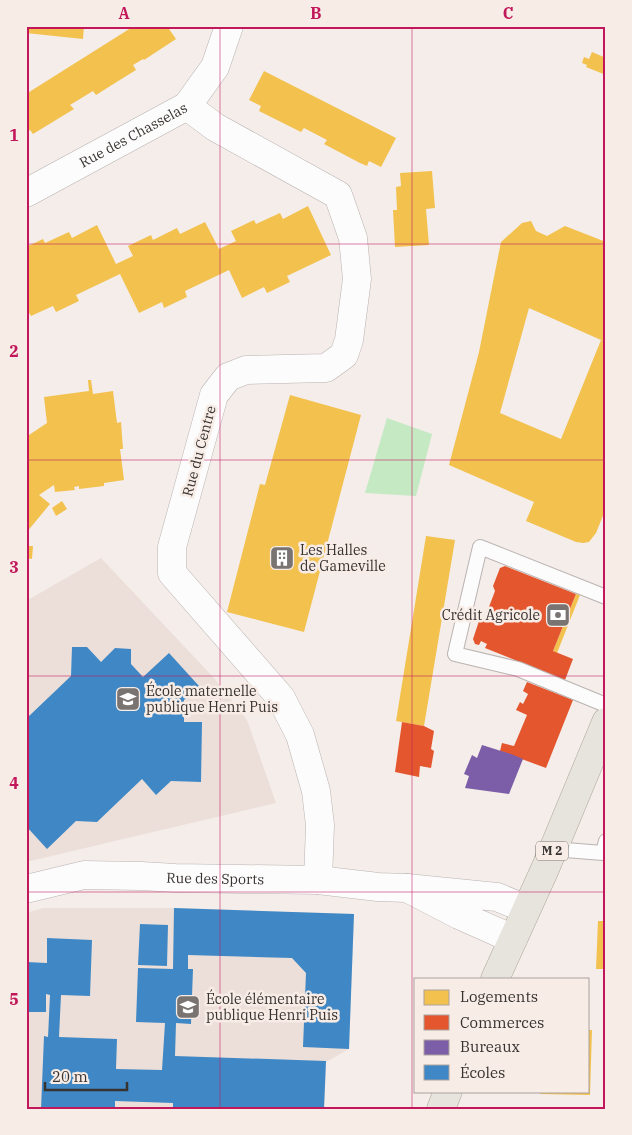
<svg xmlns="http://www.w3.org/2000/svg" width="632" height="1135" font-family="'IBM Plex Serif',serif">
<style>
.built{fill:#ecdfd9}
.green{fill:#c4e9c3}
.homes{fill:#f2c14e;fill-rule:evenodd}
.shops{fill:#e4572e}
.offices{fill:#7b5ea7}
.schools{fill:#3f88c5}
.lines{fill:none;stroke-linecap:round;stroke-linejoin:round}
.lane-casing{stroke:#b9b3b1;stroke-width:16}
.street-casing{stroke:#b9b3b1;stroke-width:29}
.primary-casing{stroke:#ada599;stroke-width:29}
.lane{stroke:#fdfcfc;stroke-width:14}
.street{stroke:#fdfcfc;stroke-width:28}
.primary{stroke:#e7e4dd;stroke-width:28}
.grid{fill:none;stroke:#c2185b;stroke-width:1;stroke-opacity:0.55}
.labels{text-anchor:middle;stroke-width:5;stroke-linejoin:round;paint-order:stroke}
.shield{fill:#f8ece6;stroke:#716a67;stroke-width:1}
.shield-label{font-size:12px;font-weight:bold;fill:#373331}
.street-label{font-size:14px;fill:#373331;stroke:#f8ece6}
.poi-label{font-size:14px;fill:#373331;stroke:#f8ece6;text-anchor:start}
.neatline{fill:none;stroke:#c2185b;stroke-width:2}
.grid-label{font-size:16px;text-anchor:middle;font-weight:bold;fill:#c2185b}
</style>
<rect width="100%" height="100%" fill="#f4edea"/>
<path class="built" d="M101,558L214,678L247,720L276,803L26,862V601Z
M43,908H174L354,914L349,1049L326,1062L324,1109H28L26,1070V913Z"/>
<path class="green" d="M387,418L432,434L416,496L365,493Z"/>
<path class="homes" d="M26,26H84L83,39L26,33Z
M134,26H167L176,39L144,60L143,59L133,65L136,70L115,83L96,95L93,91L70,105L74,109L33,134L30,130L26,132V94Z
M592,52L606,58V75L586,67L587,65L582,63L584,57L589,59Z
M264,71L396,138L381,167L369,161L367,166L360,163L324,144L327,140L304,128L301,132L259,111L261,106L249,100Z
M432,171L435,208L426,209L429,245L395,247L393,210H397L396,187L401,186L400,173Z
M308,206L331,255L287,276L290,282L267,293L264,287L242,298L229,270L185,291L187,297L164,308L162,302L139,313L120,274L76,295L79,301L56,312L53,306L31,316L26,308V247L43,239L45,243L69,232L72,238L97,225L116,264L133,256L128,246L151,235L153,240L177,228L180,234L205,222L219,249L236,241L231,231L254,220L256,224L280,213L283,219Z
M531,221L536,231L547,236L565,226L606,242V508L596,533L589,542L583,543L576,542L526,521L534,502L449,465L479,352L501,242L522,223ZM529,308L601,340L561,439L500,413Z
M88,380H91L93,394L113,391L117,423L121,422L123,449H120L124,480L104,483V486L79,489V486L74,487L75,490L55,492L54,485L39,495L50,504L26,533V437L47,423L44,397L89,391Z
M290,395L361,415L304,632L227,612L260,484L265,485Z
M62,501L67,509L56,516L52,508Z
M426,536L455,540L424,726L396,721Z
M26,546H33L32,559L26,558Z
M576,594L580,595L557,653L553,651Z
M598,921H606V969H596Z
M588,1030H592L590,1095L540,1094V1091H588Z"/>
<path class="shops" d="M505,566L576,594L553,651L573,659L565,680L485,648L487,644L481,641L479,645L475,644L473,639L479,621L484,620L495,591L493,586L500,568Z
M527,682L573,700L546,768L500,751L502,743L514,746L527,715L516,710L520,702L523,704L528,694L523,691Z
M402,722L424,726L434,731L431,749L434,751L431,768L420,766L419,777L395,772Z"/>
<path class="offices" d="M482,745L511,754L523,759L509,794L465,788L469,776L464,774L472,755L477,758Z"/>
<path class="schools" d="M72,647H87L101,662L115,648L131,649V664L143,677L169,653L199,686L184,700V722H202L201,782L171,781L156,795L142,779L97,822L76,821L47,849L26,826V717H28L71,676Z
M174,908L354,914L349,1049L303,1047L306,973L292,958L188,955V969H193L191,1024L176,1023L175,1056L326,1061L324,1109H173V1103L115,1101V1109H41L44,1036L48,1037L50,995L46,994V1012H26V962L47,963V938L92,940L90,996L61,995L59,1037L117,1039L116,1069L162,1070L165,1023L136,1022L138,968L173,969Z
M140,924L168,925L167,966L138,965Z"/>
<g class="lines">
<defs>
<path id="lane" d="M606,597L480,547L455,654L518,669L606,705
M553,849L603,853L606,841"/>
<g id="street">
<path d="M187,106L215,127L338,195L353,238L357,279L349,340L344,355L326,368L246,370L228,377L214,395L172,547V573L281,698L300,735L316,791L320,825L318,880"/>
<path id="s1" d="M26,193L187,106L215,67L229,26"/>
<path id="s2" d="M26,889L84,875L141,876L175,878L318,880L378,887L407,888"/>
<path d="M513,939L459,915L407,888L497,897L526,909"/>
</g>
<path id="primary" d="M495,979L545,869L606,722
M441,1109L448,1091"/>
</defs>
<use href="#lane" class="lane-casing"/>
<use href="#street" class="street-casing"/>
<use href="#primary" class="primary-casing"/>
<use href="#lane" class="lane"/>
<use href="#street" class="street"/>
<use href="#primary" class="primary"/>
</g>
<path class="grid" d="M220,26V1109M412,26V1109M26,244H606M26,460H606M26,676H606M26,892H606"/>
<defs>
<symbol id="building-square" viewBox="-11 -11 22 22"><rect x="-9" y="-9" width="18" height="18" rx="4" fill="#797472" stroke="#f8ece6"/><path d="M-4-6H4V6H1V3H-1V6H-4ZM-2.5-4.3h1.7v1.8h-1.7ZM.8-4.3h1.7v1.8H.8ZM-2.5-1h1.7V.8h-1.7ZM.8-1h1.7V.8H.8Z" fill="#fff"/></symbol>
<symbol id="bank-square" viewBox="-11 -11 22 22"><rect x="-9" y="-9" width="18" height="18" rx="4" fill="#797472" stroke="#f8ece6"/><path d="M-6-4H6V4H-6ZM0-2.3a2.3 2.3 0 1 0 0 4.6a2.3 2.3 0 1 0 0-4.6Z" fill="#fff"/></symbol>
<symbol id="school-square" viewBox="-11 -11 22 22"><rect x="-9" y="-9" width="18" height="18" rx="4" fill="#797472" stroke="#f8ece6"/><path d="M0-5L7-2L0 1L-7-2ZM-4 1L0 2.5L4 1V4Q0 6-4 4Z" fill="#fff"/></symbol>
</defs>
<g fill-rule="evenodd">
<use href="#building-square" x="268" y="544" width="28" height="28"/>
<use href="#bank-square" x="544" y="601" width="28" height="28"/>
<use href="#school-square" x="114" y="685" width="28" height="28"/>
<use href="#school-square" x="174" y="993" width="28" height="28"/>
</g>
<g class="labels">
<rect class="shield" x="536" y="841.5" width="32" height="19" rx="4"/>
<g class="shield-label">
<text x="552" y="855">M 2</text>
</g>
<g class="street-label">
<text dy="5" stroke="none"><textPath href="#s1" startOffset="122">Rue des Chasselas</textPath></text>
<text transform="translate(199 451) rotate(-75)" y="5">Rue du Centre</text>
<text dy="5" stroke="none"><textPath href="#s2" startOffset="191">Rue des Sports</textPath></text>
</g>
<g class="poi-label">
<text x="300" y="555">Les Halles<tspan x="300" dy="16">de Gameville</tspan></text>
<text x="540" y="620" text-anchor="end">Crédit Agricole</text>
<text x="146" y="696">École maternelle<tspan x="146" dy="16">publique Henri Puis</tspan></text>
<text x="206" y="1004">École élémentaire<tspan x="206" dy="16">publique Henri Puis</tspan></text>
</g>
</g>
<rect width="632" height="1135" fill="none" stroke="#f8ece6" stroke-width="55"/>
<rect x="414" y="978" width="175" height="115" fill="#f8ece6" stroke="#aba29e"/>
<rect x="424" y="990" width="25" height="15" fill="#f2c14e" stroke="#aba29e"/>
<text x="460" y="1002" font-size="15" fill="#373331">Logements</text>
<rect x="424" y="1015" width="25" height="15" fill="#e4572e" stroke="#aba29e"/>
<text x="460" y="1028" font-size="15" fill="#373331">Commerces</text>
<rect x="424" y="1040" width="25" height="15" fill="#7b5ea7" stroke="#aba29e"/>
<text x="460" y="1052" font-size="15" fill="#373331">Bureaux</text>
<rect x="424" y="1065" width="25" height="15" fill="#3f88c5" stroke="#aba29e"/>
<text x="460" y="1078" font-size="15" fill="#373331">Écoles</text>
<path d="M45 1082v8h82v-8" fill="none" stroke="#373331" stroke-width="2.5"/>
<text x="52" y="1082" font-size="15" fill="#373331" stroke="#f8ece6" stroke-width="4" paint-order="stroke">20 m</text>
<rect x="28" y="28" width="576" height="1080" class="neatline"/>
<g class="grid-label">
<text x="124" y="19">A</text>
<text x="316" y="19">B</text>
<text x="508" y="19">C</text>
<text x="14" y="141">1</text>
<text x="14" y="357">2</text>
<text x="14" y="573">3</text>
<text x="14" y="789">4</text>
<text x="14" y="1005">5</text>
</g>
</svg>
